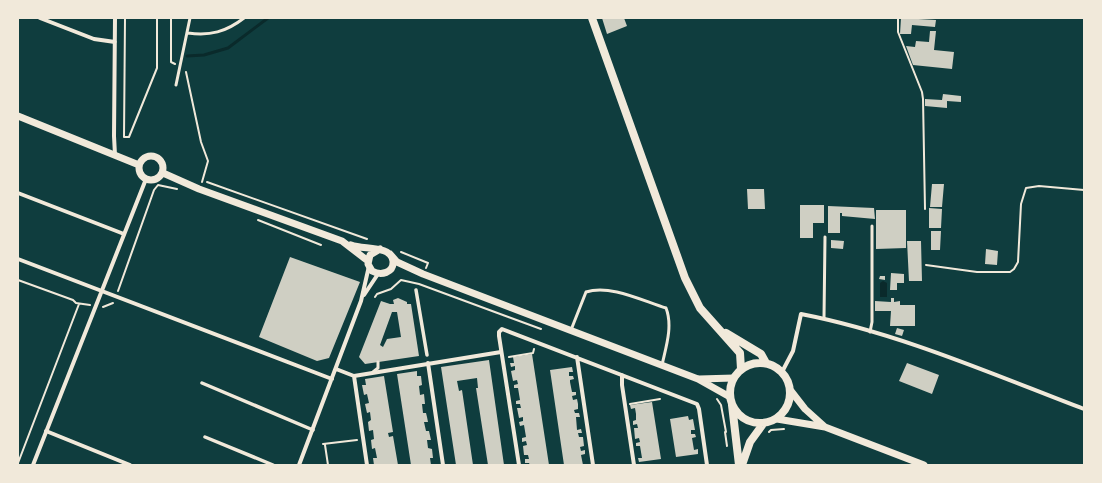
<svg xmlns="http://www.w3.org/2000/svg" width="1102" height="483" font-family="'Noto Sans',sans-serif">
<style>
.water{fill:#0a2a2b}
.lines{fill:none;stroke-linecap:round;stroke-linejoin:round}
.stream{stroke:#0a2a2b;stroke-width:3}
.building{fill:#cfcfc3;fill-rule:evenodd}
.path{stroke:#f1e9da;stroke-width:2}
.service{stroke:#f1e9da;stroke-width:3}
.pedestrian{stroke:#f1e9da;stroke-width:3.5}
.minor{stroke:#f1e9da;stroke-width:4}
.tertiary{stroke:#f1e9da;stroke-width:7}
.secondary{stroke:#f1e9da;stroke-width:8}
</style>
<rect width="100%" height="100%" fill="#0f3d3e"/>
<path class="water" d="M883,281L887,283V297H880V283Z"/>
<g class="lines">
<path class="stream" d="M187,56L204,55L228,48L268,18"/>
</g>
<path class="building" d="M602,18H624L627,26L607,34Z
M901,18L936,20L935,27L912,25L911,34H900Z
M930,31H936L934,50L954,52L952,69L913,65L906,46L915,47L916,41L929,42Z
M943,94L961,96V102L947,101V108L925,106V99L942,100Z
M932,184H944L942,207H930Z
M747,189H764L765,209H748Z
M800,205H824V223H813V238H800Z
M828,206L874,208L875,219L842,216V213H840V233H828Z
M929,208L942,209L941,228H929Z
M876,210H906V248L876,249Z
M931,231H941L940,250H931Z
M831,240L844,241L843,249L831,248Z
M907,241H921L922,281H909Z
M986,249L998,251L997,265L985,264Z
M290,257L360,282L329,358L317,361L259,337Z
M891,273L904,274V283H897V290H890Z
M880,276H885V280L879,279Z
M398,298L407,302V304H411L419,356L365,364L359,357L381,301L390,304H394L393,300ZM392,312H397L401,337L387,339L383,347L380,345Z
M891,298H894V302L900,301V305H915V326H890L891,311H875V301L891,302Z
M897,328L904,330L902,336L895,334Z
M532,354L549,465H530L529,463H525V459H529L528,455H524L523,446L527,445L526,441L522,442V438L526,437L524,425L520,426L519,422L523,421V417L519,418L517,408H521L520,404H516V401L520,400L518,388H514V385L518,384L517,380L513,381L511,371L515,370V366L511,367L510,363H514L513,357Z
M489,360L504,465H488L476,388H478L477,378L457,381L459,391L462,390L473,465H456L441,367Z
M907,363L939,375L932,394L899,381Z
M572,367L573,372H569V376H573L574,379L570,380V382L572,392H576V395L572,396L573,400L577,399L578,404V409L574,410L575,413H579L580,417H576L577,430L581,429L582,433H578L579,437H583L584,446L580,447L581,451L585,450V454L581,455L583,465H564L550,370Z
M417,371V376H421L422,385L419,386L420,395L424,394L425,404H422L423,413H426L427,417L428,422H424L426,431H429L431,440H427L428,448L432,449L433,458H430L431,465H411L397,374Z
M384,376L393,432L388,433L389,437L393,436L398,465H374L373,458H377L375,448L372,449L371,440L374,439L373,430L369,431L368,422L371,420L370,412L367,413L365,404L369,403L367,394L364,395L362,385H366L365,379Z
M652,402L661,459L639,462L638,458H642L640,446H636V443L640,442L639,438L635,439L634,428H638L637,424L633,425V421L636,420V414L635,408L631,409L630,405Z
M688,416L689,420L693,419L695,430H691V434H695L696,437L692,438L694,450L698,449V454L676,457L670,419Z"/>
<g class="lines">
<path class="path" d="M125,18L124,137H129L157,68V18
M171,18V62L175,64
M898,18V32L922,92L923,99L925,209
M186,72L201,142L208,161L202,182
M207,182L367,239
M258,220L321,245
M401,252L428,263L426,268
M926,265L977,272H1010L1014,269L1018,262L1021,204L1026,188L1039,186L1084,190
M18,280L73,300L76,303L90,305
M118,291L154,190L158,185L177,189
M375,297L377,294L391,289L401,280L419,284L541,329
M103,307L113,303
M509,357L533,353L534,349
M717,399L721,405L726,432
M630,404L660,399
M725,432L727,446
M769,432L771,430L784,429
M323,444L357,440
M325,445L328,465
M18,463L79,304"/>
<path class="service" d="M188,33C210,36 226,32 244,18
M176,85L190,18
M824,318L825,237
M571,330L586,292C610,284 643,301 666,308C673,326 666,347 662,365
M870,332L872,322V226
M373,372L378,368V362"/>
<path class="pedestrian" d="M18,193L124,234
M416,290L427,355
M202,383L313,430
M205,437L273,465"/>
<path class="minor" d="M40,18L94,39L115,42
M115,18L114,136L115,155
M18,259L332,379
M364,295L378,274
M577,357L593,465
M428,363L443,465
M336,369L354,376L501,352
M782,372L793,351L801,314C899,333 992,374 1084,409
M622,375V385L634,465
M354,376L367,465
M46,431L130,465
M33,465L146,179
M299,465L361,301L369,266
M519,465L499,336V332L502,329L697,404L699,409L707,465"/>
<path class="tertiary" d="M18,116L139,165
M139 168a12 12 0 1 1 24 0a12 12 0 1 1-24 0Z
M163,173L199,189L342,241L368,261
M351,245C363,250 391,245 393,261C394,273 381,276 372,271L368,264L370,255L380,249
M390,254L397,262L423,274L698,379L730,397
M699,379L734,378
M791,391L805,409L825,427
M777,419L825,427L924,465"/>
<path class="secondary" d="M592,18L685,278L700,308L740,353L741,369
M726,333L761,354L766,363
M730 393a30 30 0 1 1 60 0a30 30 0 1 1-60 0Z
M732,405L739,465
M742,465L750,442L763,424"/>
</g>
<rect width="1102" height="483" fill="none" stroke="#f1e9da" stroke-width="38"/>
</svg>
